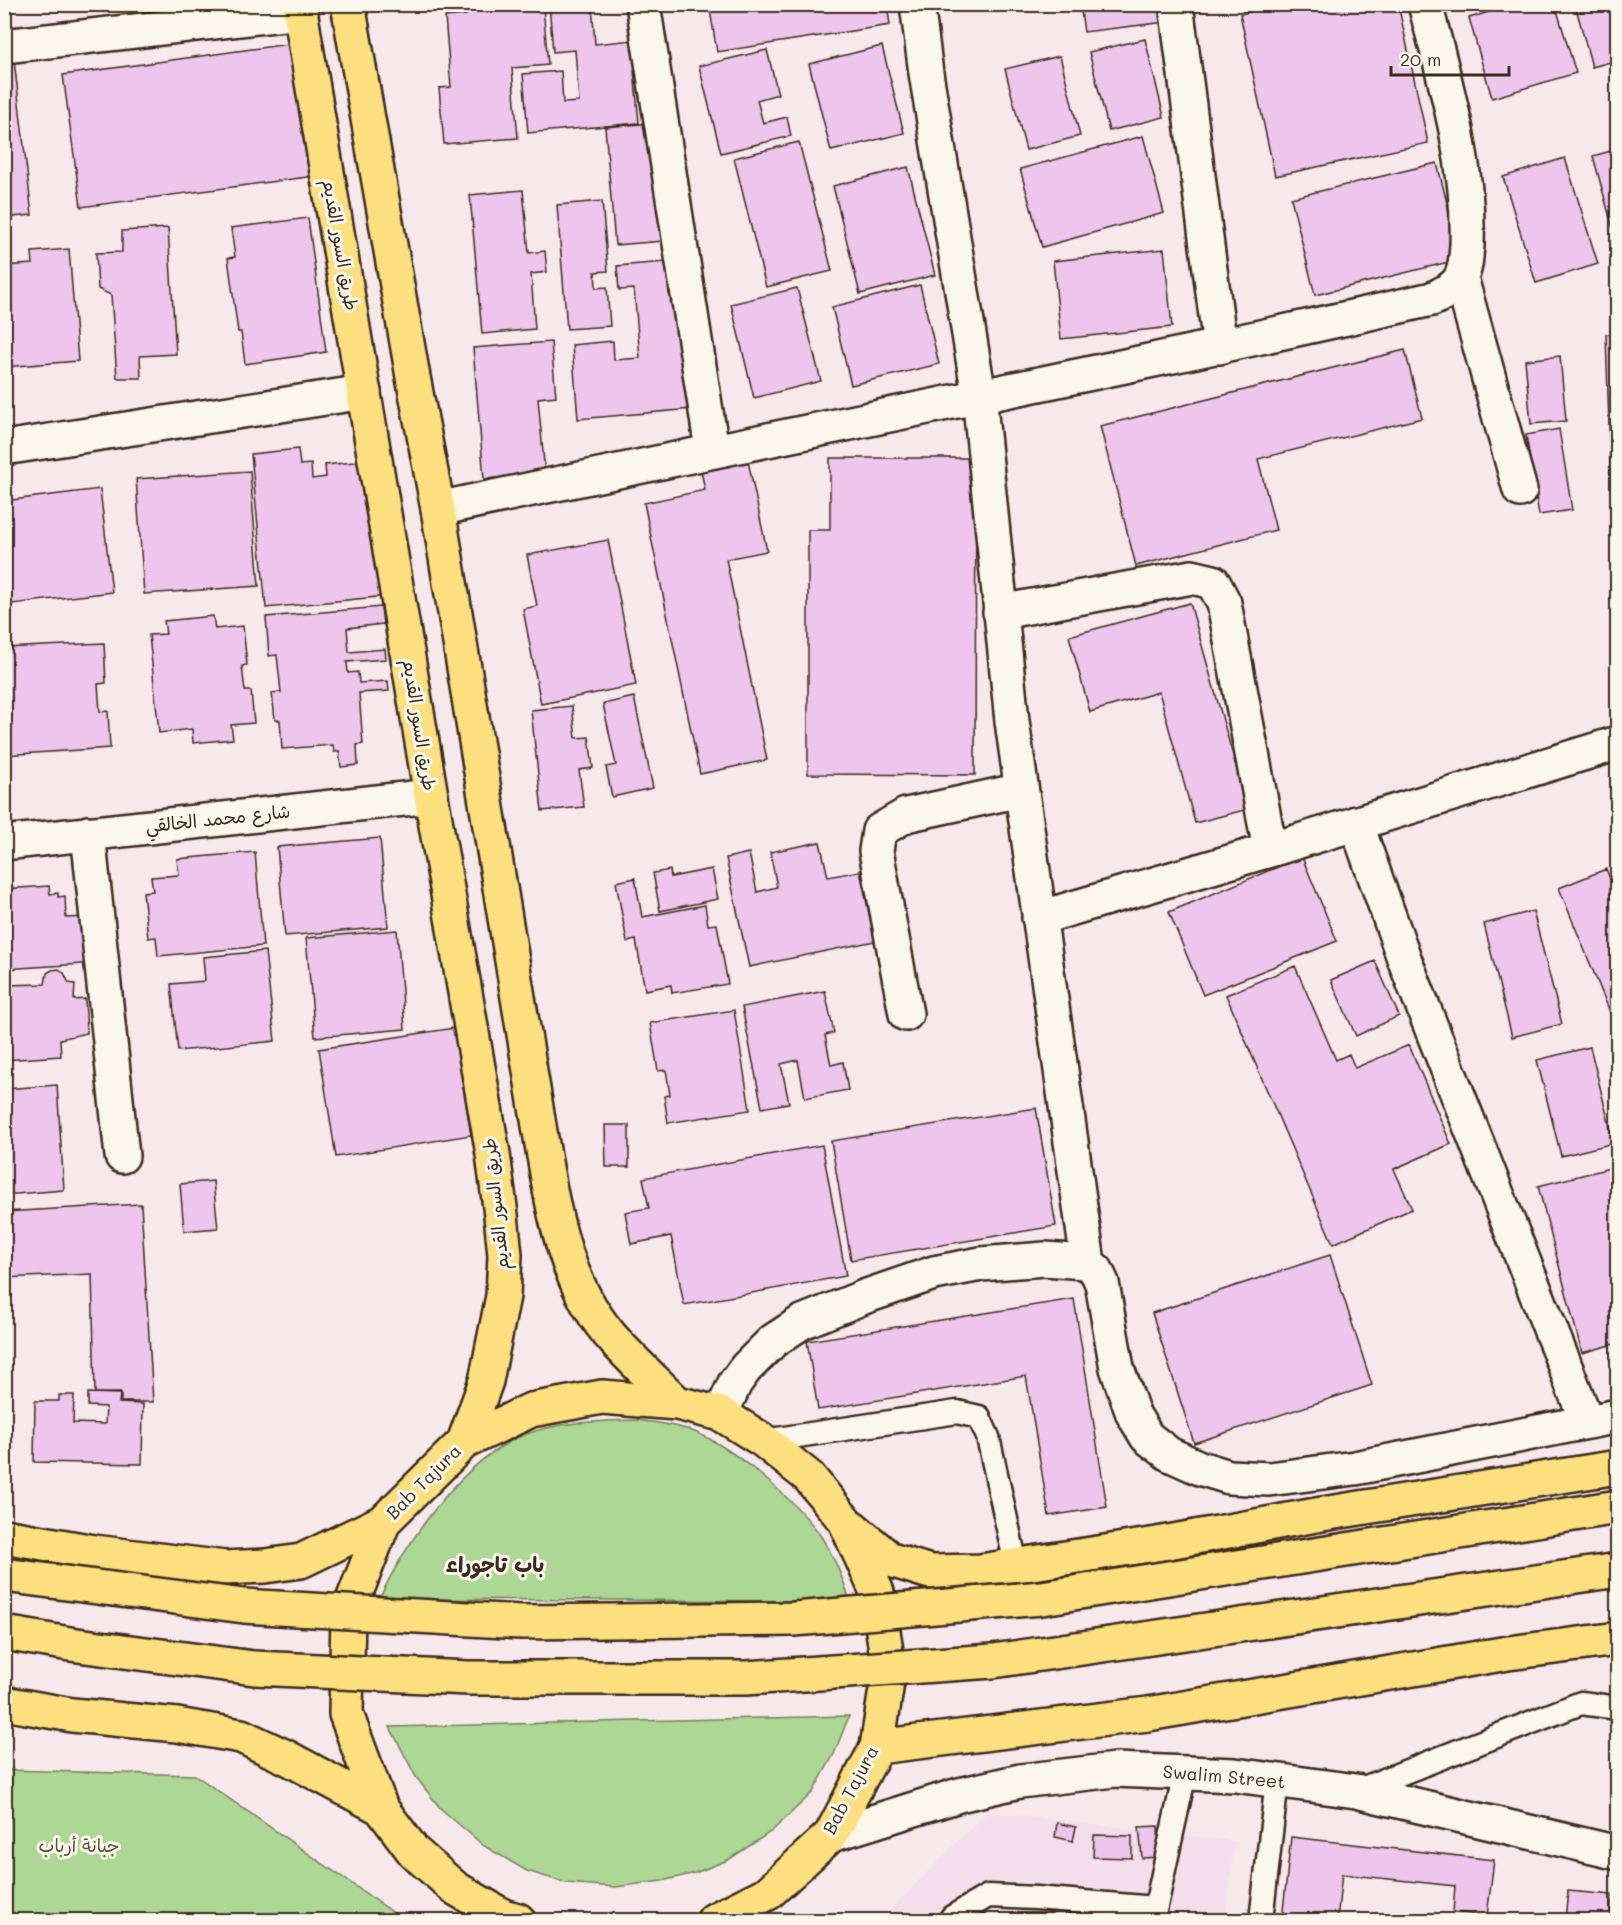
<svg xmlns="http://www.w3.org/2000/svg" width="1622" height="1925" font-family="Mali,'Playpen Sans Arabic',sans-serif">
<style>
.built{fill:#f4deec}
.green{fill:#add795;stroke:#74805a;stroke-width:1.5}
.building{fill:#eec5ed;stroke:#3b2a1e;stroke-width:1.5}
.lines{fill:none;stroke-linecap:round;stroke-linejoin:round}
.lane-casing{stroke:#3b2a1e;stroke-width:27}
.street-casing{stroke:#3b2a1e;stroke-width:38}
.secondary-casing{stroke:#3b2a1e;stroke-width:38}
.primary-casing{stroke:#3b2a1e;stroke-width:38}
.lane{stroke:#fbf7ec;stroke-width:22}
.street{stroke:#fbf7ec;stroke-width:33}
.secondary{stroke:#fbf7ec;stroke-width:33}
.primary{stroke:#fce080;stroke-width:33}
.primary-bridge-casing{stroke:#3b2a1e;stroke-width:38;stroke-linecap:butt}
.primary-bridge{stroke:#fce080;stroke-width:33}
.labels{text-anchor:middle;stroke-width:6;stroke-linejoin:round;paint-order:stroke}
.street-label{font-size:18px;fill:#3b2a1e;stroke:#fbf7ec}
.park-label{font-size:18px;fill:#58553c;stroke:#fbf7ec}
.quarter-label{font-size:21px;font-weight:bold;fill:#3b2a1e;stroke:#fbf7ec}
</style>
<rect width="100%" height="100%" fill="#f7e8ec"/>
<filter id="ink" filterUnits="userSpaceOnUse"><feTurbulence type="fractalNoise" baseFrequency=".0167" numOctaves="2"/><feDisplacementMap in="SourceGraphic" scale="12" xChannelSelector="R" yChannelSelector="G"/><feConvolveMatrix kernelMatrix="1 2 1 2 8 2 1 2 1" color-interpolation-filters="sRGB"/></filter>
<g filter="url(#ink)">
<path class="built" d="M987,1812L1235,1841L1225,1920H880Z"/>
<path class="green" d="M639,1420C656,1423 676,1425 692,1431C731,1445 800,1504 822,1538C835,1558 843,1578 850,1601L379,1599C405,1545 454,1472 509,1442C547,1421 596,1421 639,1420Z
M849,1716L834,1754L813,1792L772,1831L728,1860L695,1873L662,1881L615,1887L566,1883L527,1871L484,1846L440,1808L416,1777L390,1727Z
M5,1770L195,1775L404,1920H5Z"/>
<path class="building" d="M465,4H525V8L543,6L548,65L512,68L518,138L444,144L439,88L451,87L445,17L466,15Z
M549,4H592L595,44L643,39L645,69L634,70L639,123L528,133L523,74L561,71L563,103L579,102L575,50L553,52Z
M709,4H887L890,25L717,52Z
M1080,4H1164L1166,22L1084,32Z
M1283,4H1398L1428,143L1275,176L1240,14Z
M1515,4H1555L1576,73L1492,98L1469,18Z
M1575,4H1618V60L1592,67Z
M1145,39L1164,117L1109,131L1089,52Z
M296,43L315,176L81,207L63,75Z
M882,46L904,133L831,151L809,64Z
M767,50L778,94L757,100L763,123L787,117L791,136L721,153L699,66Z
M1060,56L1080,136L1026,150L1005,69Z
M14,60L32,215L4,218V61Z
M654,123L664,241L615,245L605,127Z
M1143,136L1164,213L1042,247L1020,169Z
M799,142L832,271L766,287L734,158Z
M1618,149V247L1593,156Z
M1565,158L1598,264L1536,283L1503,177Z
M1437,163L1461,259L1315,295L1291,198Z
M908,167L935,275L860,294L833,186Z
M523,190L529,253L545,251L547,272L531,274L535,329L482,334L470,195Z
M602,201L608,271L595,272L596,288L607,287L610,326L567,329L557,205Z
M308,218L326,352L245,364L241,332H238L228,258L235,257L231,228Z
M168,228L176,354L140,356L141,378H117L111,295L98,289L96,253L122,252V231Z
M69,249L78,361L4,367V266L33,264L32,252Z
M1164,249L1172,327L1061,339L1053,261Z
M666,262L669,294L682,293L692,409L578,419L572,345L613,341L614,360L640,358L634,289L619,290L617,266Z
M920,285L939,364L851,385L832,307Z
M797,288L821,381L754,398L731,304Z
M1606,334H1618V487H1611Z
M551,342L556,396L538,398L545,474L484,479L473,348Z
M1405,350L1422,418L1258,459L1276,530L1136,566L1100,426Z
M1560,356L1566,421L1531,424L1525,360Z
M1559,429L1572,510L1539,515L1526,435Z
M298,449L300,465L311,464L312,479L326,477L325,465L364,461L387,596L266,608L251,454Z
M830,458H976L975,775L808,774V530H830Z
M748,461L767,551L726,559L767,760L700,774L644,503L705,490L701,471Z
M250,471L259,586L144,594L136,479Z
M100,489L112,592L4,605V501Z
M608,540L636,685L541,704L523,609L537,606L527,555Z
M1190,603L1248,809L1195,823L1159,692L1090,712L1069,636Z
M381,607L383,624L347,628L349,652L385,649L386,659L347,662L348,673L358,672L359,683L388,681L389,691L359,693L363,744L357,745L358,765L341,767L339,751L334,752L333,745L282,749L280,720H275L272,693L281,692L277,655L269,656L266,617Z
M213,616L215,629L243,626L247,665L242,666L245,691H251L254,723L231,725L233,739L193,743L192,729L159,733L149,635L166,634L164,621Z
M104,643L106,683L98,684L100,712L108,711L110,748L4,755V720H8L7,695H4V648Z
M634,697L653,788L612,797L606,767L616,765L603,704Z
M572,706L576,738L589,737L593,768L579,770L584,807L542,811L531,710Z
M380,838L388,927L285,936L277,847Z
M820,842L828,877L860,871L875,941L749,967L726,858L749,853L757,892L777,887L770,852Z
M255,852L263,946L158,956L156,937L148,938L143,892L153,891L151,877L179,875L177,859Z
M1302,857L1337,941L1203,995L1169,912Z
M712,869L718,899L660,911L653,873L670,870L671,877Z
M1606,869L1618,897V1009L1610,1012L1559,888Z
M635,878L642,917L705,905L708,925L717,924L728,984L672,993L671,985L645,990L636,940L627,942L616,882Z
M49,886L50,894L58,893V897L65,896L66,918L86,917L98,963L4,969V889Z
M1533,911L1562,1024L1512,1037L1484,924Z
M397,930L405,1029L315,1037L306,938Z
M265,951L275,1041L178,1051L171,984L205,981L203,957Z
M1375,961L1399,1016L1356,1036L1331,980Z
M1295,966L1336,1060L1349,1054L1355,1068L1409,1045L1451,1144L1394,1169L1412,1209L1333,1244L1226,995Z
M59,969L64,973L69,983L75,984L74,1000L85,999L87,1033L60,1039L61,1056L4,1060V985L45,984L47,973L52,970Z
M825,991L834,1033L825,1035L831,1065L843,1062L848,1090L805,1098L798,1060L781,1064L789,1103L762,1108L742,1007Z
M734,1010L750,1110L668,1123L664,1096L670,1095L666,1070L658,1071L650,1023Z
M454,1028L471,1135L336,1157L319,1049Z
M1590,1047L1614,1143L1561,1156L1537,1060Z
M57,1085L64,1190L4,1195V1089Z
M1036,1108L1056,1226L851,1260L831,1141Z
M605,1125H629V1167H606Z
M822,1145L846,1276L684,1305L671,1236L631,1244L625,1212L649,1208L643,1178Z
M1618,1166V1343L1582,1353L1538,1186Z
M213,1181L218,1228L184,1231L180,1184Z
M141,1204L153,1402H121V1393H95L92,1274L4,1278V1212Z
M1330,1255L1372,1385L1194,1443L1152,1313Z
M1074,1299L1107,1507L1049,1516L1026,1376L818,1410L807,1341Z
M88,1393L120,1394L119,1403L143,1404L142,1464L34,1462L35,1401H59V1395H74L73,1423L105,1424L106,1407L88,1406Z
M1057,1823L1076,1827L1073,1841L1055,1837Z
M1158,1826L1159,1857L1142,1858L1139,1827Z
M1094,1835L1132,1836V1858L1093,1857Z
M1291,1837L1494,1860L1487,1916L1453,1912L1455,1886L1342,1874L1337,1920H1282Z
M1568,1891L1612,1895L1610,1920H1565Z"/>
<g class="lines">
<defs>
<path id="lane" d="M764,1441L957,1412L979,1417L988,1437L1016,1565
M1356,1791L1581,1703L1618,1708
M950,1920L952,1917L988,1896L1036,1898L1155,1908
M1153,1920L1185,1773
M1261,1920L1277,1781"/>
<path id="street" d="M643,4L712,450
M917,4L926,73L979,395L1012,721L1088,1263
M1176,4L1220,347
M4,46L301,12
M1461,278L1520,490
M4,448L364,392
M438,509C769,438 1102,374 1432,299C1442,294 1456,288 1461,277C1466,268 1466,255 1467,245C1470,165 1445,81 1425,4
M1000,612L1192,577L1213,582L1224,603L1270,850L1039,918
M1356,823L1405,961L1587,1422
M88,833L122,1156
M4,843L431,796
M1270,850L1618,743
M906,1014L876,851L879,831L906,815L1021,790
M721,1414L735,1383L746,1368L773,1341L802,1322L864,1297L934,1273L981,1264L1045,1259L1085,1262L1096,1270L1102,1283L1117,1368L1133,1414L1147,1437L1169,1454L1200,1468L1229,1477L1269,1479L1355,1468L1618,1416"/>
<path id="secondary" d="M831,1835L959,1795L1020,1781L1115,1770L1235,1775L1356,1791L1618,1853"/>
<path id="primary" d="M299,4L431,796L493,1154L501,1215L505,1255L503,1296L486,1381L464,1442
M348,4L413,377L438,509L542,1144C554,1215 565,1286 615,1341C635,1363 657,1383 677,1403
M852,1527L891,1560L930,1572L980,1571L1157,1544L1316,1515L1618,1467
M4,1536L94,1552L225,1568L265,1566L301,1561L384,1521
M4,1703L72,1715L177,1725L241,1736L288,1758L381,1808
M877,1747L1148,1714L1508,1653L1618,1639
M518,1920L503,1916L455,1888L414,1852L381,1808L346,1714L348,1613L384,1521L464,1442L531,1410L602,1397L677,1403L721,1414L764,1441L809,1477L845,1521L877,1592L889,1670L877,1747L831,1835L768,1893L714,1920"/>
</defs>
<use href="#lane" class="lane-casing"/>
<use href="#street" class="street-casing"/>
<use href="#secondary" class="secondary-casing"/>
<use href="#primary" class="primary-casing"/>
<use href="#lane" class="lane"/>
<use href="#street" class="street"/>
<use href="#secondary" class="secondary"/>
<use href="#primary" class="primary"/>
<defs>
<path id="primary-bridge" d="M4,1575L244,1606L520,1622L794,1619L1042,1598L1618,1507
M4,1633L70,1644L254,1668L469,1678H746L993,1661L1618,1570"/>
</defs>
<use href="#primary-bridge" class="primary-bridge-casing"/>
<use href="#primary-bridge" class="primary-bridge"/>
</g>
</g>
<g class="labels">
<g class="street-label">
<text transform="translate(340 245) rotate(80)" y="6">طريق السور القديم</text>
<text transform="translate(419 725) rotate(81)" y="6">طريق السور القديم</text>
<text transform="translate(218 819) rotate(-6)" y="6">شارع محمد الخالقي</text>
<text transform="translate(496 1204) rotate(-96)" y="6">طريق السور القديم</text>
<text transform="translate(424 1482) rotate(-45)" y="6">Bab Tajura</text>
<text transform="translate(1224 1777) rotate(5)" y="6">Swalim Street</text>
<text transform="translate(851 1790) rotate(-62)" y="6">Bab Tajura</text>
</g>
<g class="park-label">
<text x="79" y="1852">جبانة أرباب</text>
</g>
<g class="quarter-label">
<text x="495" y="1572">باب تاجوراء</text>
</g>
</g>
<rect width="1622" height="1925" fill="none" stroke="#fbf7ec" stroke-width="24"/>
<rect x="12" y="12" width="1598" height="1901" fill="none" stroke="#3b2a1e" stroke-width="2" filter="url(#ink)"/>
<path d="M1391 66v9h118v-9" fill="none" stroke="#3b2a1e" stroke-width="3"/>
<text x="1400" y="66" font-size="18" fill="#3b2a1e" stroke="#fbf7ec" stroke-width="4.5" paint-order="stroke">20 m</text>
</svg>
